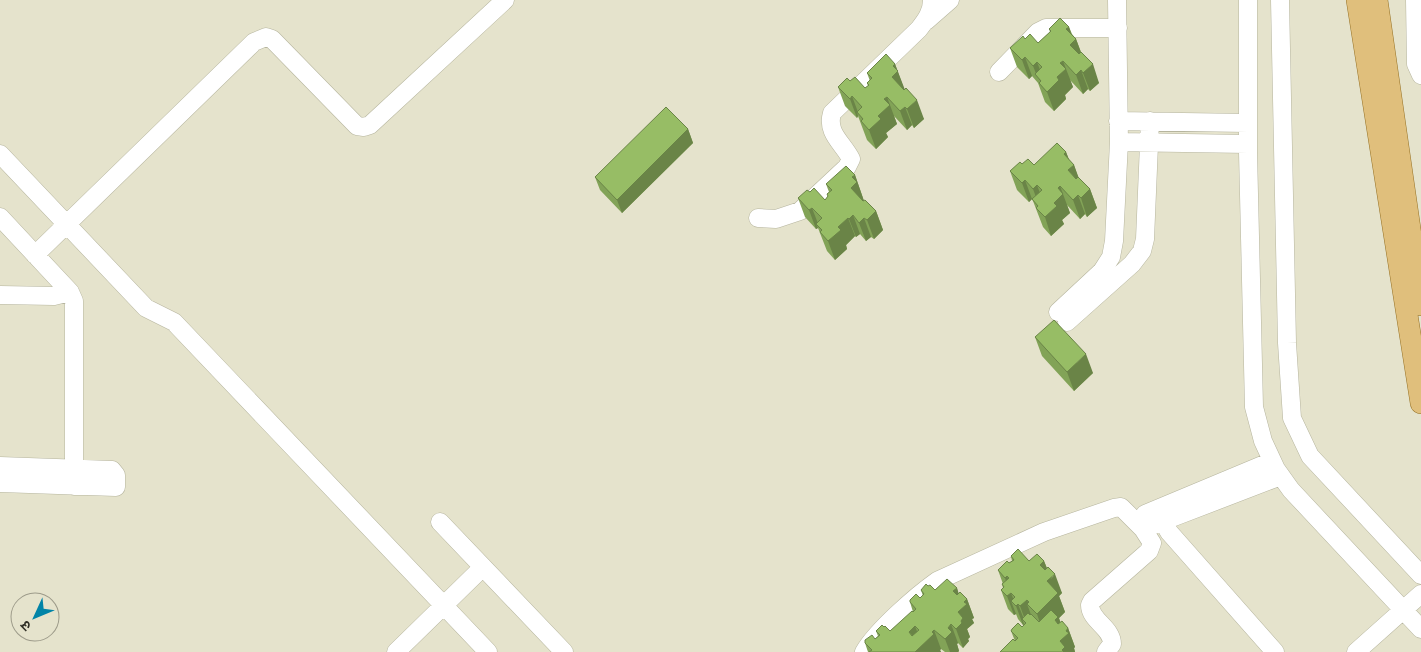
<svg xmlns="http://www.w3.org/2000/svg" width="1421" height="652" font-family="'Source Sans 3','Noto Sans Devanagari',sans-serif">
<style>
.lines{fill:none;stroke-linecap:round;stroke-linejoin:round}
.minor-casing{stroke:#b6b59e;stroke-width:19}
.major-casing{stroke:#957125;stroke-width:22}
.minor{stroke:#fff;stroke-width:18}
.major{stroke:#e0bf7c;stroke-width:21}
.wall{fill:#82a357}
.shaded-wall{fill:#6a8447}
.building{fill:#97bd65;stroke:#6a8447;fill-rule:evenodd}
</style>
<rect width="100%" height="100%" fill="#e5e3cc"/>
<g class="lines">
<defs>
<path id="minor" d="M1248,0V152L1254,407L1263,441L1276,469L1291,490L1421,629
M1280,0L1287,343L1292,418L1310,456L1421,575
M1415,0L1416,64L1421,75
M926,21L950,0
M999,72L1038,32L1046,28H1118
M1118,121L1248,123
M1119,142L1248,144
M0,154L146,308L174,322L488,652
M0,217L70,292L74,301V486
M758,218L776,219L800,211L847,167L851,159C843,143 826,133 832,113L919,29C926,20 932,12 932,0
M35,255L254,42L266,37L272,39L357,126L364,127L370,125L505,0
M0,295L54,296L70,292
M1058,312L1102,271L1111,257L1114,241L1119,142L1117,0
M1067,322L1132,264L1142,251L1145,239L1150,121
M0,466L112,470L116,475V487L0,483
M1156,510L1169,532L1275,652
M1145,514L1272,461
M440,522L564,652
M1153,525L1281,476
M396,652L483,567
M864,652C877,630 916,596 937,581L1044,532L1114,508L1121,507L1143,529L1152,543L1149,551L1092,601L1090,605C1090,621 1112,627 1112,644L1106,652
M1356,652L1421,594"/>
<path id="major" d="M1357,0L1421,403
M1377,0L1421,305"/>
</defs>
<use href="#minor" class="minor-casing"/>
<use href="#major" class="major-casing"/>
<use href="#minor" class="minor"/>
<use href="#major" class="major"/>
</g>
<path class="wall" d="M1069,27L1072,34L1076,39L1081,52L1099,83L1090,91L1088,89L1083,94L1070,80L1073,87L1065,95L1066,99L1054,111L1045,102L1038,83L1032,76L1029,79L1017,67L1010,48L1025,39L1038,43L1050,32L1049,29Z
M895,64L904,89L924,119L914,128L912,125L907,130L894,116L897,124L886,133L888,137L876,149L867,140L858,116L857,118L845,106L838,87L850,81L865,88L868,86L867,83L870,81L867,73Z
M688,129L693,143L622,213L600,190L595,177Z
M1066,152L1069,160L1074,165L1078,177L1090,189L1097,208L1087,217L1085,214L1080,219L1067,205L1070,213L1062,220L1064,224L1051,236L1043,227L1033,201L1032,199L1029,202L1017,190L1010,171L1022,164L1034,165Z
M855,175L864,201L876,211L883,230L874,239L871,237L866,241L860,234L856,237L855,236L846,245L847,249L835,260L827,251L818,228L816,229L805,217L798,198L810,192L825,200L828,197L827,194L829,192L826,184Z
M1035,337L1093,373L1074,391L1042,356Z
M1011,556L1029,561H1044L1047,568L1062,593L1059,596L1065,612L1059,618L1060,622L1068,628L1075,647L1074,648L1075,652H1000L1015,641L1011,631L1022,627L1024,625H1023L1018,619L1016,614L1014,615L1008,609L1001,590L1003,588L1002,584H1003L998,570L1009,563L1012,561Z
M928,586L935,590L957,588L958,593L967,599L974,618L972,619L974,623L967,629L970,637L968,639L969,641L963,648L958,643L957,644L959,651L958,652H945L941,649L940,650L941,652H868L865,643L875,639L878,636L876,631L884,627L890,631L913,612L910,602L920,598L923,596L921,590Z"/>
<path class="shaded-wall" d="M1069,27L1074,42L1076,39L1083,58L1070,45L1066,29Z
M1025,57L1032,76L1029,79L1022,60Z
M1063,61L1073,87L1065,95L1066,99L1054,111L1047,92L1060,63Z
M1037,62L1044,80L1041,81L1037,76L1033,66Z
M895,64L905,90L898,95L892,77L893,66Z
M1093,64L1099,83L1090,91L1083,73Z
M1081,70L1088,89L1083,94L1076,75Z
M852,96L859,115L857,112L858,116L857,118L850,99Z
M887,97L897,124L886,133L888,137L876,149L869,130L884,99Z
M917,100L924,119L914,128L907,109Z
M905,107L912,125L907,130L900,111Z
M688,129L693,143L622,213L617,200Z
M1066,152L1072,167L1074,165L1081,184L1068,170L1064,154Z
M855,175L864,201L858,207L851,188L852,177Z
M1025,180L1032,199L1029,202L1022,183Z
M1037,185L1044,204L1040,208L1033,189Z
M1060,186L1070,213L1062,220L1064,224L1051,236L1045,217L1058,188Z
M1090,189L1097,208L1087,217L1081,198Z
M1078,195L1085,214L1080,219L1073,200Z
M812,208L819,226L816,224L818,228L816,229L809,210Z
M876,211L883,230L874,239L867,220Z
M853,215L860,234L856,237L849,219Z
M848,218L855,236L846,245L847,249L835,260L828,241L838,227Z
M864,218L871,237L866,241L859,223Z
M1086,354L1093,373L1074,391L1067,372Z
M1044,561L1051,579L1055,574L1062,593L1059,596L1065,612L1059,618L1065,636L1043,632L1037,614L1040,565Z
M1007,576L1014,595L1011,593L1016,606L1011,601L1016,614L1014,615L1007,596L1010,593L1005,578Z
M957,588L963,607L953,591Z
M967,599L974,618L972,619L974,623L967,629L970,637L968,639L969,641L963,648L956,629L958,612L964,602Z
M1027,600L1030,606L1027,604L1033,620L1027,625L1020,606Z
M1018,604L1025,622L1022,619L1024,624L1023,625L1016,606Z
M951,624L958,643L957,644L959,651L958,652H950L945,639L948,628Z
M915,626L922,645L909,632Z
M1068,628L1075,647L1074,648L1075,652H1063L1060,641L1066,631Z
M934,630L941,649L940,650L941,652H915Z"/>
<path class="building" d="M1060,18L1069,27L1066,29L1076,39L1070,45L1079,54L1081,52L1093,64L1083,73L1081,70L1076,75L1063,61L1060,63L1066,69L1057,77L1059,80L1047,92L1039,83L1041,81L1035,74L1042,67L1037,62L1033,66L1025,57L1022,60L1010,48L1023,36L1025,39L1030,34L1038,43L1051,31L1049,29Z
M886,54L895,64L893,66L898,71L892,77L904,90L906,88L917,100L907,109L905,107L900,111L887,97L884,99L890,105L878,116L881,119L869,130L861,121L863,119L857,112L862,107L852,96L850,99L838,87L847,78L850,81L855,77L865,88L869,85L867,83L872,78L867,73Z
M666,107L688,129L617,200L595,177Z
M1057,143L1066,152L1064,154L1074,165L1068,170L1076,179L1078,177L1090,189L1081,198L1078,195L1073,200L1060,186L1058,188L1063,194L1054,203L1057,206L1045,217L1036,208L1038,206L1032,199L1042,190L1037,185L1033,189L1025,180L1022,183L1010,171L1020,162L1022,164L1028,159L1034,165Z
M846,166L855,175L852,177L857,182L851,188L863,201L865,200L876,211L867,220L864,218L859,223L853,215L849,219L848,218L838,227L841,230L828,241L820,232L822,230L816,224L822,218L812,208L809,210L798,198L807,190L810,192L814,188L825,200L828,196L827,194L832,190L826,184Z
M1054,320L1086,354L1067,372L1035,337Z
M1018,549L1029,561L1037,554L1044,561L1040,565L1045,570L1048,567L1055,574L1047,581L1058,593L1037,614L1027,604L1029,602L1027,600L1020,606L1018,604L1016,606L1011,601L1015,597L1011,593L1007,596L1001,590L1004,587L1002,584L1009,578L1007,576L1005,578L998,570L1007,561L1009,563L1014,560L1011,556Z
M947,579L957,588L953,591L957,595L960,592L967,599L964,602L967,604L958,612L963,618L961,621L962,623L956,629L951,624L948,628L952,632L945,639L934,630L932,632L934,634L915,652H869L872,650L865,643V640L872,635L875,639L880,635L876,631L882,625L884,627L885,626L890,631L912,611L913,612L916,609L910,602V600L916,594L920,598L924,594L921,590L926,584L928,586L930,585L935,590ZM915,626L919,630L912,636L909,632Z
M1051,610L1058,617L1055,620L1058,624L1062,621L1068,628L1066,631L1069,633L1060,641L1065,647L1062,650L1064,652H1000L1013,639L1015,641L1018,638L1011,631L1012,629L1018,623L1022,627L1026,623L1022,619L1028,613L1030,615L1031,614L1039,622Z"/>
<g transform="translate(35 617) rotate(226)"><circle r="24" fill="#e5e3cc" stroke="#9d9b8a"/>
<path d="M0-4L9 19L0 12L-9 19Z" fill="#0184a7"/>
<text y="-8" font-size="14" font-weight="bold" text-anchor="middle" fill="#313027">उ</text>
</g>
</svg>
